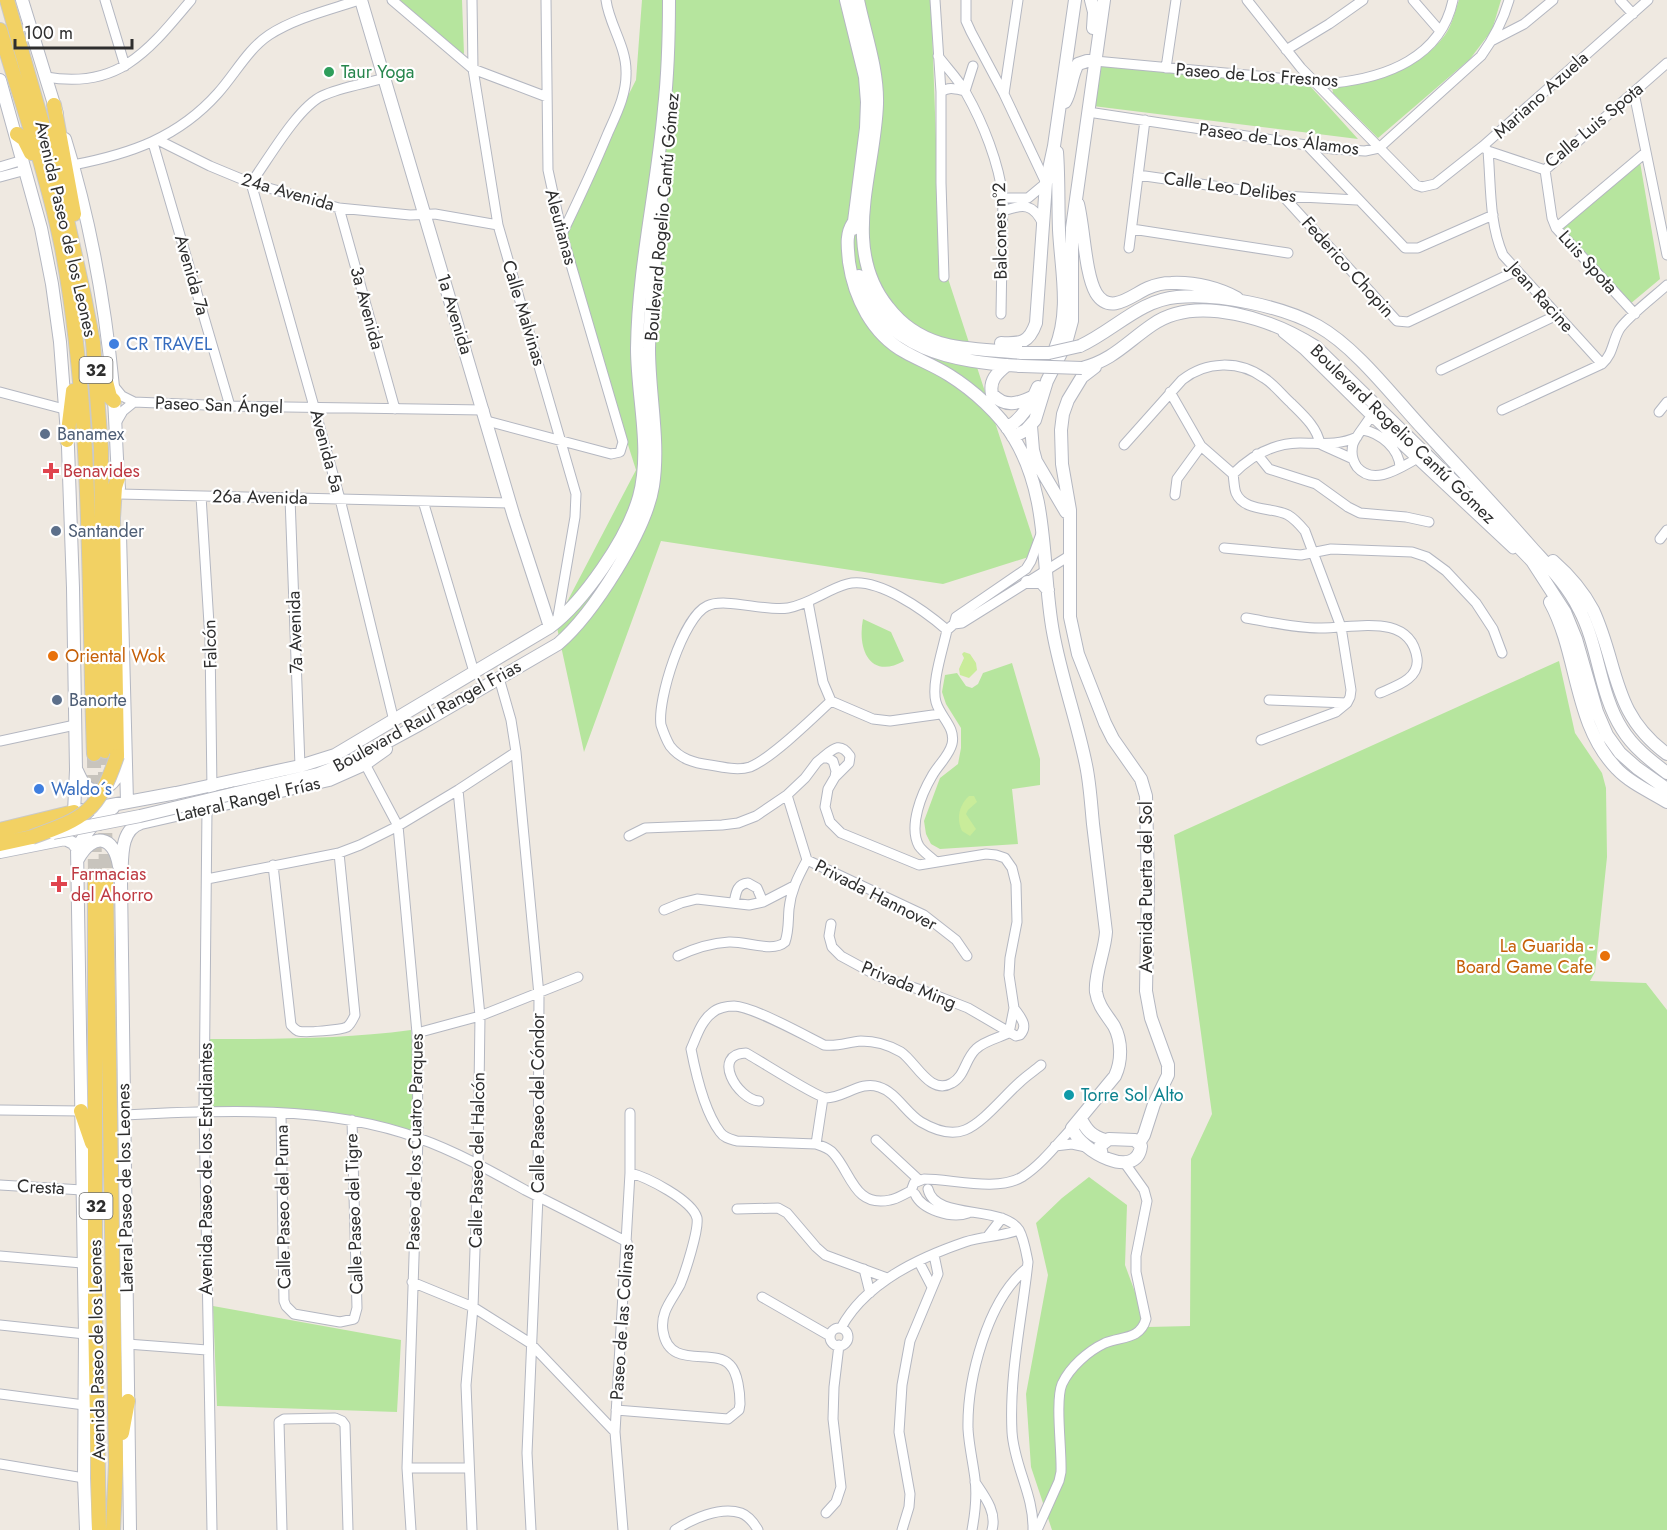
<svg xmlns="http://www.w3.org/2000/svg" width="1667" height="1530" font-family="Jost,sans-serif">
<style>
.green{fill:#b6e59e}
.pitch{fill:#c9ec9a}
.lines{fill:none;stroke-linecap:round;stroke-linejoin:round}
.primary-tunnel{stroke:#c8c4bd;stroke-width:14;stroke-dasharray:14 7;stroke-linecap:butt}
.street-casing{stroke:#b4b7c1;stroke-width:11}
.secondary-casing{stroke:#b4b7c1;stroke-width:14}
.primary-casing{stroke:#c9c9c9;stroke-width:16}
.street{stroke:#fff;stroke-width:9}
.secondary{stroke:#fff;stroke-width:12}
.primary{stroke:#f2d163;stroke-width:14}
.secondary-bridge-casing{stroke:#b4b7c1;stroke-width:14;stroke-linecap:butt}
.primary-bridge-casing{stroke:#c9c9c9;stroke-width:16;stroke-linecap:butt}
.secondary-bridge{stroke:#fff;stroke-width:12}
.primary-bridge{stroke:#f2d163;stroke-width:14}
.leisure-dot{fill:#2e9e5b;stroke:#fff;stroke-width:2}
.shop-dot{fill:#3f7fe0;stroke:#fff;stroke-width:2}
.service-dot{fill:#5c6f8a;stroke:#fff;stroke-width:2}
.health-dot{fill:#e0444e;stroke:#fff;stroke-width:2}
.food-dot{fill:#e8710a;stroke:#fff;stroke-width:2}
.culture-dot{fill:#0f9aa8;stroke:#fff;stroke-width:2}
.labels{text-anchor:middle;stroke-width:4.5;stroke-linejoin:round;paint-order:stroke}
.shield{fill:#fff;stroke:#6d6d6d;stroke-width:1.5}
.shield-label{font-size:16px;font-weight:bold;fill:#2e2e2e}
.leisure-label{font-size:18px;fill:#27864d;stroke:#fff;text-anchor:start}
.street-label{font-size:18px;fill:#2e2e2e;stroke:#fff}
.shop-label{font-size:18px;fill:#366cbe;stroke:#fff;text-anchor:start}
.service-label{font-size:18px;fill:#4e5e75;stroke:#fff;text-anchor:start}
.health-label{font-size:18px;fill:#be3a42;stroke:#fff;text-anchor:start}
.food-label{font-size:18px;fill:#c56008;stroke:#fff;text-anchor:start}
.culture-label{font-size:18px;fill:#0d838f;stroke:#fff;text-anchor:start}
</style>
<rect width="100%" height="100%" fill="#efe9e1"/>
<path class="green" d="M400,0H462L464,54L452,48Z
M642,0H931L940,254L1038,554L943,584L661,541L584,752L556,623L636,470L560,230L636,80Z
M1459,0H1501L1492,30L1470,59L1378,138L1333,93L1332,87C1375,83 1418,71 1445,35C1452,26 1455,11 1459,0Z
M1099,64L1311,87L1358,139L1093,106Z
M1640,162L1660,279L1630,304L1561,229Z
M863,619L891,632L904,661C870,680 857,649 863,619Z
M1559,661L1575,733L1602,773L1606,788L1607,857L1595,972L1590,981L1646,983L1667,1010V1530H1052L1031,1467L1026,1394L1048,1275L1036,1223L1062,1198L1089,1177L1127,1205L1125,1265L1148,1327L1190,1326L1191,1159L1212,1114L1174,835Z
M1012,663L1040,759V785L1012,789L1018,844L940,849L931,844L926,834L924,821L940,778L958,764L961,748V728L946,704L942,692L945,675L957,673L966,686L972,688L978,684L983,673Z
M411,1030L415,1078L413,1129L408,1131L349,1115L280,1109L214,1108L209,1104L210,1039C278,1039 344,1039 411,1030Z
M213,1306L401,1340L397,1412L217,1406Z"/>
<path class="pitch" d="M964,652L970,654L976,663L977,670L969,678L960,675L959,669L964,658L962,654Z
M969,796H974L977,802L968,810L966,814L976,829L970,836L962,831C956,819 959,805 969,796Z"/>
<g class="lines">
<path class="primary-tunnel" d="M105,751V787
M94,754L95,882
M105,812L106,882"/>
<defs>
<path id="street" d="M105,0L125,66
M392,0L473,69L547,97
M472,0L473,69L498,225L576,494L575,517L557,622
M935,0L941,92V183L944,277
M966,0V21L971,32L1004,94L1046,183L1028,198H1003
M1247,0L1301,68L1416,185L1422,187L1435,184L1483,146L1648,0
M1413,0L1440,31
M1620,0L1633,14
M1493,40L1524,24L1553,0
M1286,50L1329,24L1363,0
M938,56C947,68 959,80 966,93C983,123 999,163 1003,198L1001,314
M1095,61L1333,83C1385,78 1441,58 1453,0
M1166,68L1176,0
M46,77C119,90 149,50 191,0
M941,92C949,86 956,89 965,91L973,66
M1634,93L1667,255
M1004,94L1018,0
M1088,112L1333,149L1365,151L1379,148L1481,56C1494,38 1503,21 1509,0
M158,140L210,166L251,183L339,208L410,215L435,214L498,225
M153,143L230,406
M1307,145L1405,248H1418L1493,215
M1485,148L1488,151L1545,170L1667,63
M1488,151C1491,185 1489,223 1503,255L1602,364
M73,165C130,154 178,138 218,93C235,74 248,49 269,35C295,18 329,10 359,0
M0,167L23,160
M1545,170L1552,218L1556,228L1635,314
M1138,175L1283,196L1357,200
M0,177L26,170
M251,183L340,499L394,721
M251,183C268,160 297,108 322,96C341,87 364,84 385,78
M1283,196L1397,321L1408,322L1516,271
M339,208L395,409
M1003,211C1023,204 1033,203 1043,224
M1556,228L1645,153
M1132,229L1288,253
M562,234C578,201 594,167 608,133C617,113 627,93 626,71C626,46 609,24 606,0
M1129,248L1145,120
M1283,333L1304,350L1371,416L1513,549
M1441,370L1557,315
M113,385L122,396L134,402L230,406L484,410
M0,392L64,409
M1170,392L1201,446L1233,474
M1502,410L1602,364C1613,354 1612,343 1619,330C1626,318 1655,296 1667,285
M1659,412L1667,402
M1371,416C1366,425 1357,434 1353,444C1351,452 1352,460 1357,467C1374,487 1401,467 1418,458
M487,421L611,454L620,452L623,442L562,234L548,170L546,0
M116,423L123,411L134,402
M1363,430C1381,433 1399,449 1400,467
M1124,445L1182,380C1206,361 1239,360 1264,378C1274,384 1282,395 1291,403C1303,415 1317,427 1320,444
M1322,445L1353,459
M1257,454L1269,469L1316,484L1348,507L1360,513L1406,517L1429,522
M1233,474C1234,480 1234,488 1236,493C1244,512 1273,507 1288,515C1295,519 1300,525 1305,531L1341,627L1351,690L1350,697L1347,703L1336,712L1261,740
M1233,474C1251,456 1273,443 1300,443C1321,443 1337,446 1357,437
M119,494L510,503
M1175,495L1177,479L1201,446
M201,496L210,640L212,790
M290,498L300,766
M423,501L474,672
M1660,539L1667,530
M1224,548L1301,555L1331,549L1412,552L1427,557L1446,571L1476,603L1493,629L1502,653
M808,602L823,682L831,701
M1246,618C1270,622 1295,628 1319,628C1352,629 1410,611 1417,658C1420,679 1396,686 1380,693
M954,624L956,617L1026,569L1031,561L1041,534
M499,678L511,720L516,752L539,995L538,1196L527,1453L531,1530
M1269,700L1347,703
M831,701C814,717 771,759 750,767C737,771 723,767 710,765C694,763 680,759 670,746C667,741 663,731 661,725C657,700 683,617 707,606C725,597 765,612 788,608C810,604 828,589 847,584C877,576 925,611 947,630
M831,701L873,719L890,721L940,714
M0,741L75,725
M822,758C833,749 840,741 850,756L849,763L835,777
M365,764L398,826L417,1033L418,1137L407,1468L411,1530
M458,790L480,1016L478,1164L473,1307L466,1385L472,1530
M207,809L204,1110L212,1530
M629,836L645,828L722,825L738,823L756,816L787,795L805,778L817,762L822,758H828L833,761L836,771L835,777L828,789L825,807L830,822L841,833L919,865L986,854L996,855L1005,858L1012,868L1016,884L1017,922L1010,958L1009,975L1014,1008L1009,1033
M807,860L924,915L956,940L967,956
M936,862C931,857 923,852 919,846C908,826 922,793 932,776C938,765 949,756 952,744C956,727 940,717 936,702C931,684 943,649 947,630L954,624L962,623L1069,556
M273,865L291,1025C294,1028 294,1029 298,1031C305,1033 341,1030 347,1027C351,1024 353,1019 355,1015L339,853
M207,879L339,853L360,845L398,826L458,790L516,752
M734,903C736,894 736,884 748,883L757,888L763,902
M664,910L681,903L697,899L749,905L763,902L792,887
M831,924L829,936L832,947L841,956L876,975L927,992L968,1008L1016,1036L1020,1035C1029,1025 1020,1017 1014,1008
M678,956C695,948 711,943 729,942C746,941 773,953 785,942C789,931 788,920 789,909C791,890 798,877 807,860L787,795
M417,1033L480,1016L578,977
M759,1101C737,1099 711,1054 746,1053C759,1060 816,1097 826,1098C844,1098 861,1080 879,1087C896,1092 906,1113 921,1122C933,1129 950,1136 965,1130C983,1123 1004,1096 1020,1082C1026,1076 1034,1071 1041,1065
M0,1110L81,1111
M281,1114L284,1301L286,1306L294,1314L340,1322L354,1319L357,1308L352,1120
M124,1115C218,1110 329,1105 418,1138C455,1151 491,1171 525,1190C559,1207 593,1224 627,1242
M876,1140L919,1180
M816,1144L823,1098
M1055,1146L1072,1144L1086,1147
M0,1185L82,1190
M928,1189C935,1221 1002,1204 1019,1230C1024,1239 1026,1252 1028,1262C1022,1319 1009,1375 1012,1432C1014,1466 1034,1495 1033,1530
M911,1191C904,1194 897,1199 890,1200C854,1208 851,1172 833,1153C829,1148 822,1146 816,1144L737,1141C730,1139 724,1138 720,1132C704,1111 696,1075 691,1049C696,1038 701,1021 712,1013C717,1008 727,1006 734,1006C754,1007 804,1035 824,1045C838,1047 848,1042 861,1041C875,1041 889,1045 901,1052C916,1062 930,1096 952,1083C965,1076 965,1059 976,1049C984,1041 998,1038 1009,1033
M911,1191L914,1183L924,1179C952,1179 997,1192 1022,1177C1041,1165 1057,1144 1072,1128
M915,1194C922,1210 952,1219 968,1213
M737,1209L778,1208L787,1213L816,1247L825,1255L887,1278
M988,1236L1002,1218
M0,1256L82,1263
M919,1262L932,1287
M864,1269L870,1293
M412,1282L473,1307L530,1343L615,1432
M762,1297L830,1336
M0,1325L85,1334
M841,1328C865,1283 918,1258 965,1242C983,1236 1000,1237 1019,1230
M830 1337a9 9 0 1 1 18 0a9 9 0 1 1-18 0Z
M127,1344L207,1350
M0,1394L84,1405
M616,1410L728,1419L739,1410L740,1404C740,1393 738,1373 730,1365C714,1347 669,1371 663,1331C660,1312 672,1300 680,1285C685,1273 699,1230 697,1218C692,1200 647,1177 630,1173
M0,1464L84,1478
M407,1468H468
M975,1482C985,1497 997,1512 992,1530
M826,1513L836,1502L841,1487L833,1419L834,1387L839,1345
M282,1530L279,1422L284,1419L335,1418L342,1421L345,1425L348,1530
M623,1530L615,1432L630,1173V1113
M675,1530C692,1519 720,1506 741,1513C749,1516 754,1523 758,1530
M902,1530L909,1507L910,1494L899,1432L902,1385L910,1341L938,1274L934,1255
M972,1530C975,1514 977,1495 975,1479C973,1462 969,1446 968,1429C967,1380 987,1300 1027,1268
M1037,1530L1059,1481L1061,1472C1062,1451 1055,1401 1062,1384C1070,1367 1088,1351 1105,1343C1122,1336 1140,1340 1146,1319L1136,1272V1256L1147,1201L1144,1190L1124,1162"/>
<path id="secondary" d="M22,0L57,114
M361,0L514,517L550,627
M846,0L865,77L867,102L866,128L853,229
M858,0C865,34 878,69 877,104C875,171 840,248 888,307C901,324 920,337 940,343C962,350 997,350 1022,353
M1091,0L1094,12L1093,28
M0,80L41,228L52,284L60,342L68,447L73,588L76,770L74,812L176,793L300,766L335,755L550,627C584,601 627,539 639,497C652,448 637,398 637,348C638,268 657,189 664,109C668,73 669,36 669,0
M1065,102C1072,90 1071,75 1078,64L1087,61H1095
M65,139C90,219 105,303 113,387C116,421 116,454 119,488
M1078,204C1084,228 1085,274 1096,293C1110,316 1132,295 1148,288C1155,285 1164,283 1171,283C1194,282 1216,287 1237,298
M853,223C845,235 848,249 849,262C854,297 872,334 905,352C919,360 935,366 949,375C973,390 1000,414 1014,438C1050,497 1041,567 1053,632C1061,677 1077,720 1086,765C1090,784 1091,804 1093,824C1097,860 1102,896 1106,932C1105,951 1094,975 1096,992C1098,1006 1107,1015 1114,1026C1122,1041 1122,1061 1115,1076L1072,1128C1081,1152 1137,1181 1141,1146L1135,1140L1109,1139L1100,1146L1102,1156
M859,276C882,351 955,362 1022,366
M1001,343C1021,344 1029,343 1036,323L1046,183L1054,146L1075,0
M1080,346C1113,331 1140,300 1177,297C1218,293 1282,306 1318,326C1357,348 1394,398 1425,431C1461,470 1497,508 1532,548C1550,568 1567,585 1579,609C1599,646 1599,693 1622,729C1633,747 1650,760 1667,773
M1055,349C1071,311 1061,270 1059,230C1058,204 1059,178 1057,152
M1007,365C997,373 989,380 992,394C1005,408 1018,404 1034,396
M1095,367L1082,377L1068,400L1063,414L1061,430L1062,464L1070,510V617L1078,654L1105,723L1113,739L1141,779L1146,796L1148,887L1146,991L1151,1018L1168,1065V1075L1154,1104L1144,1135L1139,1143
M1082,368C1113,360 1127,342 1152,325C1197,293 1274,320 1316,347L1483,510L1532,561L1565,612L1576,639L1597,712L1607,735L1620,753L1637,768L1667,789
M1031,426L1033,450L1036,461L1066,512
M1007,428C1023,418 1031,403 1038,387
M1013,437L1026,430L1035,420L1047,381L1066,343L1072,321V228L1104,0
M120,535L127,802
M1553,561C1569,575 1583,591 1593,610C1619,666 1611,713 1667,754
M1027,582H1041L1048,590
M1550,602C1579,655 1573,724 1617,769C1630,783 1651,792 1667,802
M77,771C79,775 81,780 84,784C100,802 118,780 123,764
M236,793L318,774L354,760L422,723L558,644C593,614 646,531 653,486C660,441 649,395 649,349C650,295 658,240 662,186
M77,848L85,1334L84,1478L86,1530
M77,848C87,831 96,819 113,808
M0,852L65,839L73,843L77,848
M78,859C93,832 114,835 119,866
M1081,1119C1087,1131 1092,1136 1105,1140
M130,1530L121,882C123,863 118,830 141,823L329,780L365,764L386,749"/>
<path id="primary" d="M7,0L57,175L84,296L93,342L101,448L105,751
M0,30C21,102 47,173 62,248C93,412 88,587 94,754
M54,105L74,214
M17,134L24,139L31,153
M103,370L110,397L114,401
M67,440L73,391
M117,756L113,518L115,487L118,478
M0,830L74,812
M0,844L32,837
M95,882V1313L99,1530
M106,882L116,1464L113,1530
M81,1111L92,1143
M122,1433L128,1401"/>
</defs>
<use href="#street" class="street-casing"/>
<use href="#secondary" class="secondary-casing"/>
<use href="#primary" class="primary-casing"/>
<use href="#street" class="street"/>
<use href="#secondary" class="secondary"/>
<use href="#primary" class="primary"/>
<defs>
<path id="secondary-bridge" d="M1022,353H1049L1080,346
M1022,366L1082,368
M53,833L140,816L236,793"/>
<path id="primary-bridge" d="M32,837C85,818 98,812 117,756"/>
</defs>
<use href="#secondary-bridge" class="secondary-bridge-casing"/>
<use href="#primary-bridge" class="primary-bridge-casing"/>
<use href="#secondary-bridge" class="secondary-bridge"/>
<use href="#primary-bridge" class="primary-bridge"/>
</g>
<circle class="leisure-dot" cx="329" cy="72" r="6"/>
<g class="shop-dot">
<circle cx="114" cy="344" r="6"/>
<circle cx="39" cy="789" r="6"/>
</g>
<g class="service-dot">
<circle cx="45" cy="434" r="6"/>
<circle cx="56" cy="531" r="6"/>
<circle cx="57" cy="700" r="6"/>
</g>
<g class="health-dot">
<path d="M48 462h6v6h6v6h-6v6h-6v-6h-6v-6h6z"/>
<path d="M56 875h6v6h6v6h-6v6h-6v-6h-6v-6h6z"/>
</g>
<g class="food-dot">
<circle cx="53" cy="656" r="6"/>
<circle cx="1605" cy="956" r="6"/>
</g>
<circle class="culture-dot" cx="1069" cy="1095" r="6"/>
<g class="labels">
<g class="shield">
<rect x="79.5" y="357" width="33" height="26" rx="4.5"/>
<rect x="79.5" y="1193" width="33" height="26" rx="4.5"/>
</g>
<g class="shield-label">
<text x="96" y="376">32</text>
<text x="96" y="1212">32</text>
</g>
<g class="leisure-label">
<text x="341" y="78">Taur Yoga</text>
</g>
<g class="street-label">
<text transform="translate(1257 75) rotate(4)" y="6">Paseo de Los Fresnos</text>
<text transform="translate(1541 95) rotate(-42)" y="6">Mariano Azuela</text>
<text transform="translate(1594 125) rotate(-40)" y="6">Calle Luis Spota</text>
<text transform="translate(1279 139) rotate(7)" y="6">Paseo de Los Álamos</text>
<text transform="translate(1230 187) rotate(8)" y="6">Calle Leo Delibes</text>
<text transform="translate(288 192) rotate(16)" y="6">24a Avenida</text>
<text transform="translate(662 217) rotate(-85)" y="6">Boulevard Rogelio Cantú Gómez</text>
<text transform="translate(561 227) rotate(75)" y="6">Aleutianas</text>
<text transform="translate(66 229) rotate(77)" y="6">Avenida Paseo de los Leones</text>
<text transform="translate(1000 231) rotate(-91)" y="6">Balcones n°2</text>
<text transform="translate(1588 262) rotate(48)" y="6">Luis Spota</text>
<text transform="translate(1348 267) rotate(48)" y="6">Federico Chopin</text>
<text transform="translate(192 275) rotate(74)" y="6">Avenida 7a</text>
<text transform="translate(1541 297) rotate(48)" y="6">Jean Racine</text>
<text transform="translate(367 308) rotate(75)" y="6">3a Avenida</text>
<text transform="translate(524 313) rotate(73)" y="6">Calle Malvinas</text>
<text transform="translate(455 314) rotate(73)" y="6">1a Avenida</text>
<text transform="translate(219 405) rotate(2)" y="6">Paseo San Ángel</text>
<text transform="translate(1403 434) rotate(44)" y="6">Boulevard Rogelio Cantú Gómez</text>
<text transform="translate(327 451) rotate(75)" y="6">Avenida 5a</text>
<text transform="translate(260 497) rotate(1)" y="6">26a Avenida</text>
<text transform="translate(295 632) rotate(-92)" y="6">7a Avenida</text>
<text transform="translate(210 644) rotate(-92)" y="6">Falcón</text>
<text transform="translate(427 716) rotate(-29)" y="6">Boulevard Raul Rangel Frias</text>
<text transform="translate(248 799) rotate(-13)" y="6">Lateral Rangel Frías</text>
<text transform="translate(1146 887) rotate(-90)" y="6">Avenida Puerta del Sol</text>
<text transform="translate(876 895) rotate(27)" y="6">Privada Hannover</text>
<text transform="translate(909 985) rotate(22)" y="6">Privada Ming</text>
<text transform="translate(538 1103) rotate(-90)" y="6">Calle Paseo del Cóndor</text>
<text transform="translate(415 1142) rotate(-89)" y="6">Paseo de los Cuatro Parques</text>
<text transform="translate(477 1160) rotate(-89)" y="6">Calle Paseo del Halcón</text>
<text transform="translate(206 1169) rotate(-90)" y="6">Avenida Paseo de los Estudiantes</text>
<text transform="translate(41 1187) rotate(3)" y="6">Cresta</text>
<text transform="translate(125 1188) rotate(-91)" y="6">Lateral Paseo de los Leones</text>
<text transform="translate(283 1207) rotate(-91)" y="6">Calle Paseo del Puma</text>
<text transform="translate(354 1214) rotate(-92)" y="6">Calle Paseo del Tigre</text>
<text transform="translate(622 1322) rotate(-86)" y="6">Paseo de las Colinas</text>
<text transform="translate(97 1350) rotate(-91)" y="6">Avenida Paseo de los Leones</text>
</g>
<g class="shop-label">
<text x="126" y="350">CR TRAVEL</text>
<text x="51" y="795">Waldo´s</text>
</g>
<g class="service-label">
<text x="57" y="440">Banamex</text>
<text x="68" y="537">Santander</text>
<text x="69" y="706">Banorte</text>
</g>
<g class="health-label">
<text x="63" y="477">Benavides</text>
<text x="71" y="880">Farmacias<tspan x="71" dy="21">del Ahorro</tspan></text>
</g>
<g class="food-label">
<text x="65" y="662">Oriental Wok</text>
<text x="1593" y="952" text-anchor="end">La Guarida -<tspan x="1593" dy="21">Board Game Cafe</tspan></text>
</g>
<g class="culture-label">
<text x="1081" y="1101">Torre Sol Alto</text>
</g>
</g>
<path d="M15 39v9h117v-9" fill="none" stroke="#2e2e2e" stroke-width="3"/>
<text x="24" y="39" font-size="18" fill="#2e2e2e" stroke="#ffffff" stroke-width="4.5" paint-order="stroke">100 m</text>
</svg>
